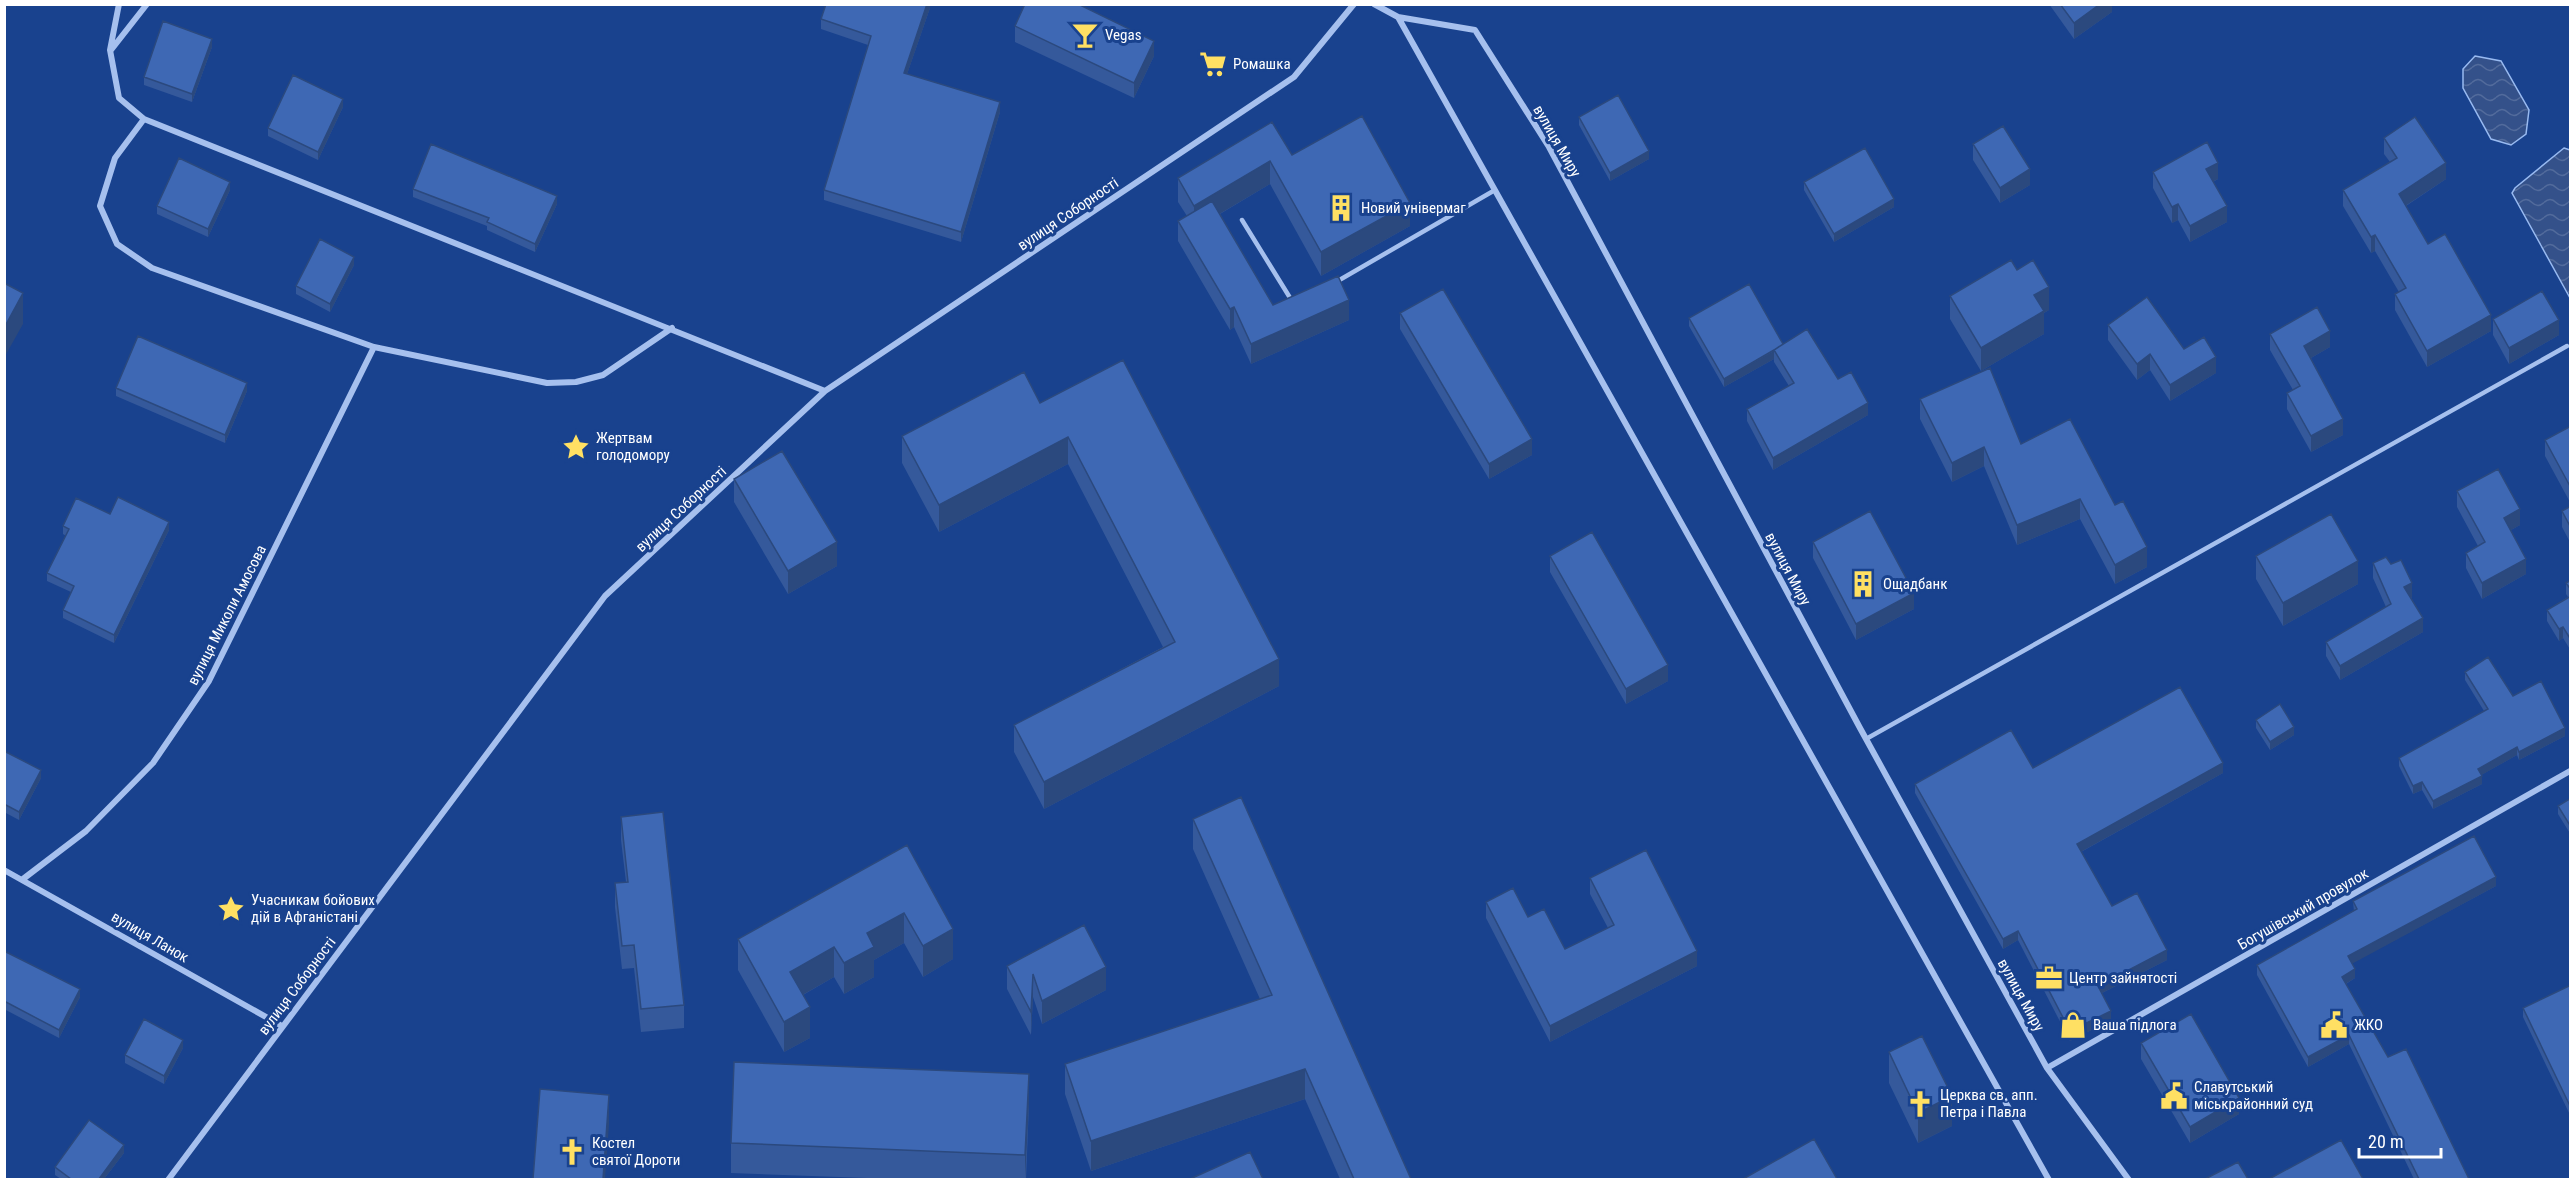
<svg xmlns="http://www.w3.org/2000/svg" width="2575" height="1184" font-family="'Roboto Condensed',sans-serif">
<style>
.water{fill:url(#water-waves);stroke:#98baf1;stroke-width:1.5}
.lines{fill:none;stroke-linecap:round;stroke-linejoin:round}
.lane{stroke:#a6c0ee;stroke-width:4.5}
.street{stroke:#a6c0ee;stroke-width:6}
.wall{fill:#35599b}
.shaded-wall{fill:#2b497e}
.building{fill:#3e68b4;stroke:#2b497e;stroke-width:1.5}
.labels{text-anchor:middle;stroke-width:6;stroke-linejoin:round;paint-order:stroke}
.poi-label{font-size:15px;fill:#fff;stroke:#19428e;text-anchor:start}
.street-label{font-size:15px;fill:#fff;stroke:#19428e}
</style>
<defs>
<pattern id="water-waves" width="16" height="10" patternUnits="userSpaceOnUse" patternTransform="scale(1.5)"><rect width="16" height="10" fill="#34518a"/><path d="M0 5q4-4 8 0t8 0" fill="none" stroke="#526b9c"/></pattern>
</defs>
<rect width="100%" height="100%" fill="#19428e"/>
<path class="water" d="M2475,56L2501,61L2529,110L2526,134L2511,145L2491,139L2463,88V69Z
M2564,148L2570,150V298L2512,193L2515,188Z"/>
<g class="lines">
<path class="lane" d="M1242,220L1292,301
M1336,282L1495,190
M1866,739L2567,346"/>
<path class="street" d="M119,4L110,50L119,98L144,119
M1374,4L1398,17L1475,30L1549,147L1860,728L2047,1068L2129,1180
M1398,17L2049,1180
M111,50L147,4
M374,347L547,383L576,382L603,375L672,328
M4,870L282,1026
M23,879L86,831L153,763L209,681L374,347L152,268L117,244L100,206L115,158L144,119L825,391
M2047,1068L2570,771
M168,1180L605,596L825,391L1294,77L1354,4"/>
</g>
<path class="wall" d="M930,4V8L907,74L1000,112L961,242L824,200V190L868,45L821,29V19Z
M2049,4H2112V12L2074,39Z
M1015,26L1154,56L1134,98L1015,42Z
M212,47L192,102L144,85V77Z
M343,107L318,160L268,136V128Z
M1579,117L1649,159L1610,181L1579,125Z
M2384,138L2446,179L2406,206L2428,244L2491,331L2427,367L2395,310V294L2399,292L2375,251L2371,253L2343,206V190L2390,162L2384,154Z
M1973,144L2030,185L2000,203L1973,160Z
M1292,155L1410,226L1321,276L1270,184L1220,214L1273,305L1349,320L1251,364L1234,327L1230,330L1178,241V221L1187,216L1178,202V178Z
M2153,172L2218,179L2213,182L2227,222L2190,242L2178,220L2172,223L2153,188Z
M1804,182L1894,207L1834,242L1804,190Z
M413,189L557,204L535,252L487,230V226L413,197Z
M230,190L208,237L157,214V206Z
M354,265L330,312L296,294V286Z
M2017,270L2049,310L2044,313V334L1981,371L1950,319V296Z
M1400,313L1532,455L1489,479L1400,329Z
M1689,318L1783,344L1838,379L1868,415L1773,470L1747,421V409L1789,386L1774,362V359L1724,387L1689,326Z
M2493,319L2559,335L2509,364L2493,335Z
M2108,325L2184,349L2216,373L2170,401L2150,370L2137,380L2108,340Z
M2270,334L2330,347L2311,358L2343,435L2311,452L2287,409V393L2293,390L2270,350Z
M116,388L247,391L225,443L116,396Z
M1920,399L2021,444L2070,419L2147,567L2115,584L2080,519L2017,545L1984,466L1952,482L1920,419Z
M1040,403L1279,686L1044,809L1014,752V725L1163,647L1068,464L939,532L902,463V436Z
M2571,426V504L2545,456V440Z
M734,479L837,566L788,594L734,502Z
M2457,491L2520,525L2511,530L2526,574L2482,599L2466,568V553L2478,546L2457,507Z
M2571,506V544L2562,527V511Z
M110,514L169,530L114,643L63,618V610L71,592L47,581V573L66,536L63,534V526Z
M1813,542L1914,609L1856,640L1813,558Z
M1550,556L1668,681L1626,704L1550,572Z
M2256,556L2358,584L2283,626L2256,579Z
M2373,563L2412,597L2411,598L2423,632L2340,680L2326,656V642L2386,607L2373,578Z
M2571,580V651L2563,638L2559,641L2547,621V610L2568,597L2566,594V583Z
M2465,672L2513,696L2565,736L2519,760L2517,755L2481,775L2482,784L2433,809L2422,790L2413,794L2399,766V758L2484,711L2465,680Z
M2256,720L2294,735L2270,750L2256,728Z
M4,751L41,778L19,820L4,812Z
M2033,768L2223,773L2081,852L2112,906L2167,960L2102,993L2111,1020L2070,1041L2018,940L2003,949L1915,793V784Z
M2571,798V835L2558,814V806Z
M621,817L684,1005V1028L641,1032L634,968L622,969L615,907V883L626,882L621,840Z
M1193,819L1411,1179H1340L1305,1099L1091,1171L1065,1094V1064L1260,999L1193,849Z
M907,845L953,959L923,977L904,943L874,960V977L844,994L834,977L803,995L810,1038L784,1052L738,970V939Z
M1590,878L1697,966L1550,1042L1486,918V902L1528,917L1565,949L1608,928L1590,894Z
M2496,886L2352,963L2355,978L2346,984L2388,1057L2469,1179H2414L2349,1044L2308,1067L2257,975V965L2354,912L2353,901Z
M4,951L80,997L59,1038L4,1009Z
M1007,966L1106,990L1042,1024L1033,997L1031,1035L1007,989Z
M2571,985V1117L2523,1017V1008Z
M2141,1043L2239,1114L2190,1143L2141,1059Z
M183,1048L164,1084L125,1063V1055Z
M1889,1052L1952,1126L1918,1143L1889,1083Z
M1029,1104L1026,1179H895L731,1173V1143Z
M124,1153L104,1179H61L55,1175V1167Z"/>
<path class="shaded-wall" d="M927,4H930V8L904,83V73Z
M2100,4H2112V12L2074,39V23Z
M212,39V47L192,102V94Z
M1154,41V56L1134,98V83Z
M343,99V107L318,160V152Z
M1000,102V112L961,242V232Z
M1649,151V159L1610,181V173Z
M1270,161V184L1194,229V206Z
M2218,163V179L2206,185V169Z
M2446,163V179L2399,210V194Z
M2030,169V185L2000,203V188Z
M230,182V190L208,237V229Z
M557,196V204L535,252V244Z
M1894,199V207L1834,242V234Z
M1410,203V226L1321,276V252Z
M2178,204V220L2172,223V207Z
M2227,206V222L2190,242V226Z
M2375,235V251L2371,253V237Z
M354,257V265L330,312V304Z
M2049,287V310L2044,313V334L1981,371V348L2034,295Z
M23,293V324L4,358V328Z
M1349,300V320L1251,364V344Z
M1234,307V327L1230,330V309Z
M2491,315V331L2427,367V351Z
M2559,320V335L2509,364V348Z
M2330,331V347L2304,362V346Z
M1774,351V359L1724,387V379Z
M2150,354V370L2137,380V364Z
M2216,357V373L2170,401V385Z
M247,383V391L225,443V435Z
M1868,403V415L1773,470V458Z
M2343,419V435L2311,452V436Z
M1068,437V464L939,532V505Z
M1532,439V455L1489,479V464Z
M1984,447V466L1952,482V463Z
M2080,499V519L2017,545V525Z
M2520,509V525L2504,534V518Z
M169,522V530L114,643V635Z
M837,542V566L788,594V571Z
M2147,547V567L2115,584V565Z
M2526,559V574L2482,599V583Z
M2358,561V584L2283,626V603Z
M2412,583V597L2404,601V587Z
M1914,593V609L1856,640V624Z
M2423,618V632L2340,680V666Z
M2563,627V638L2559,641V629Z
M1279,659V686L1044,809V782Z
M1668,665V681L1626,704V689Z
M2294,727V735L2270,750V742Z
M2565,728V736L2519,760V752Z
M2517,747V755L2478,777V769Z
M2223,763V773L2077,854V844Z
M41,770V778L19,820V812Z
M2482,776V784L2433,809V801Z
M2422,782V790L2413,794V786Z
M2496,877V886L2348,966V956Z
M904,913V943L874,960V977L844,994V963L867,933Z
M953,929V959L923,977V946Z
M2018,931V940L2003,949V939Z
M834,947V977L790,1002V972Z
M2167,950V960L2098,995V986Z
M1697,951V966L1550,1042V1026Z
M1106,967V990L1042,1024V1001Z
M2355,969V978L2342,986V977Z
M1033,974V997L1031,1035V1012Z
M80,989V997L59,1038V1030Z
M810,1007V1038L784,1052V1022Z
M2111,1011V1020L2070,1041V1031Z
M2349,1035V1044L2308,1067V1057Z
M183,1040V1048L164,1084V1076Z
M1305,1069V1099L1091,1171V1141Z
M1029,1074V1104L1025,1179V1155Z
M609,1095V1125L605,1179H603Z
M1952,1096V1126L1918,1143V1113Z
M2239,1098V1114L2190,1143V1127Z
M124,1145V1153L104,1179H99Z"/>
<path class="building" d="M826,4H927L904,73L1000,102L961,232L824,190L871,36L821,19Z
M1025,4H1078L1154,41L1134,83L1015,26Z
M2060,4H2100L2074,23Z
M163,21L212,39L192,94L144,77Z
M293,75L343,99L318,152L268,128Z
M1618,95L1649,151L1610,173L1579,117Z
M1362,116L1410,203L1321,252L1270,161L1194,206L1178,178L1272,122L1292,155Z
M2415,117L2446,163L2399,194L2428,244L2445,234L2491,315L2427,351L2395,294L2406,288L2375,235L2371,237L2343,190L2397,158L2384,138Z
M2003,126L2030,169L2000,188L1973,144Z
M2207,142L2218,163L2206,169L2227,206L2190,226L2178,204L2172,207L2153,172Z
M431,144L557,196L535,244L487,222L489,218L413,189Z
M1865,148L1894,199L1834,234L1804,182Z
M179,158L230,182L208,229L157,206Z
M1212,201L1273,305L1338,276L1349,300L1251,344L1234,307L1230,309L1178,221Z
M320,239L354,257L330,304L296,286Z
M2011,260L2017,270L2033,260L2049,287L2034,295L2044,311L1981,348L1950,296Z
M4,283L23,293L4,328Z
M1749,284L1783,344L1774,350L1724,379L1689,318Z
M1443,289L1532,439L1489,464L1400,313Z
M2542,291L2559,320L2509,348L2493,319Z
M2147,297L2184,349L2204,337L2216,357L2170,385L2150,354L2137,364L2108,325Z
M2317,307L2330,331L2304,346L2343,419L2311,436L2287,393L2300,386L2270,334Z
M1807,329L1838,379L1851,372L1868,403L1773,458L1747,409L1794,383L1774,350Z
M138,336L247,383L225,435L116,388Z
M1123,360L1279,659L1044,782L1014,725L1175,642L1068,437L939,505L902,436L1024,372L1040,403Z
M1990,368L2021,444L2070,419L2115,505L2123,501L2147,547L2115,565L2080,499L2017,525L1984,447L1952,463L1920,399Z
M2571,426V488L2545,440Z
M782,451L837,542L788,571L734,479Z
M2498,469L2520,509L2504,518L2526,559L2482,583L2466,553L2485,542L2457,491Z
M118,497L169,522L114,635L63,610L74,586L47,573L69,529L63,526L76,498L110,514Z
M2571,506V528L2562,511Z
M1870,511L1914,593L1856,624L1813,542Z
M2331,514L2358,561L2283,603L2256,556Z
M1592,532L1668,665L1626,689L1550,556Z
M2386,557L2391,564L2401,560L2412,583L2404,587L2423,618L2340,666L2326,642L2391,604L2373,563Z
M2571,580V590L2566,583Z
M2571,596V640L2563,627L2559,629L2547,610Z
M2488,657L2513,696L2541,681L2565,728L2519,752L2517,747L2478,769L2482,776L2433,801L2422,782L2413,786L2399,758L2488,709L2465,672Z
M2180,687L2223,763L2077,844L2112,906L2137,893L2167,950L2098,986L2111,1011L2070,1031L2018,931L2003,939L1915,784L2011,730L2033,768Z
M2280,704L2294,727L2270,742L2256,720Z
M4,751L41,770L19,812L4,804Z
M1241,797L1411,1179H1354L1305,1069L1091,1141L1065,1064L1272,995L1193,819Z
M2571,798V827L2558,806Z
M663,812L684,1005L641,1009L634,945L622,946L615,883L628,882L621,817Z
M2474,836L2496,877L2348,956L2355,969L2342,977L2388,1057L2406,1049L2469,1179H2419L2349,1035L2308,1057L2257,965L2357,909L2353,901Z
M907,845L953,929L923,946L904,913L867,933L874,947L844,963L834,947L790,972L810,1007L784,1022L738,939Z
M1646,850L1697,951L1550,1026L1486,902L1513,888L1528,917L1544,909L1565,949L1614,925L1590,878Z
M1084,925L1106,967L1042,1001L1033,974L1031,1012L1007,966Z
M4,951L80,989L59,1030L4,1001Z
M2571,985V1108L2523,1008Z
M2191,1014L2239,1098L2190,1127L2141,1043Z
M144,1019L183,1040L164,1076L125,1055Z
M1922,1036L1952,1096L1918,1113L1889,1052Z
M734,1062L1029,1074L1025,1155L731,1143Z
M540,1089L609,1095L603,1179H533Z
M89,1120L124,1145L99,1179H71L55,1167Z
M1814,1139L1837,1179H1743Z
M2341,1140L2363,1179H2269Z
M1250,1152L1263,1179H1190Z
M2238,1162L2248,1179H2205Z"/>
<defs>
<symbol id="bar-bare" viewBox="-9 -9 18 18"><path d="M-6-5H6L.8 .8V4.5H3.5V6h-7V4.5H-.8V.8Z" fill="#ffe063" stroke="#19428e" stroke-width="2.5" paint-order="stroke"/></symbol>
<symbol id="supermarket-bare" viewBox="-9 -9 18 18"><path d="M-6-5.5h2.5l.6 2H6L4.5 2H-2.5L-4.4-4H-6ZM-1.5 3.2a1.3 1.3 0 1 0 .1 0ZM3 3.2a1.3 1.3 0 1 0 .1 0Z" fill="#ffe063" stroke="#19428e" stroke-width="2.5" paint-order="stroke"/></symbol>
<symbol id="building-bare" viewBox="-9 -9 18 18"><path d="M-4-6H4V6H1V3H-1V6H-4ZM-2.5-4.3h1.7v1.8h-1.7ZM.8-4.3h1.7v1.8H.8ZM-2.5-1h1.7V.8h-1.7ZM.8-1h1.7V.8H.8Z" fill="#ffe063" stroke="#19428e" stroke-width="2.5" paint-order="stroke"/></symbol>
<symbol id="sight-bare" viewBox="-9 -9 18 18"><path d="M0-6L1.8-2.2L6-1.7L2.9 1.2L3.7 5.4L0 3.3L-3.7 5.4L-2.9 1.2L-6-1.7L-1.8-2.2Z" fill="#ffe063" stroke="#19428e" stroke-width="2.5" paint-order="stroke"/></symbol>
<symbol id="office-bare" viewBox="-9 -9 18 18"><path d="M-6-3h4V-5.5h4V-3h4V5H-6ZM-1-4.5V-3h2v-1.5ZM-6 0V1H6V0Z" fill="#ffe063" stroke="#19428e" stroke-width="2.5" paint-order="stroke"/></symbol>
<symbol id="shop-bare" viewBox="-9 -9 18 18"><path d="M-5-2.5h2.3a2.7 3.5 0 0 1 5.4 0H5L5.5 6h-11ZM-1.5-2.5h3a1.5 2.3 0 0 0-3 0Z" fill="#ffe063" stroke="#19428e" stroke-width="2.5" paint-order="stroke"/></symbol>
<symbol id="civic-bare" viewBox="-9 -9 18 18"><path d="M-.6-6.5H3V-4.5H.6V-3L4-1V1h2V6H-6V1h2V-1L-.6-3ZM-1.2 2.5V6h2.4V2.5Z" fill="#ffe063" stroke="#19428e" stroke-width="2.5" paint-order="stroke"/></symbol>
<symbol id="church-bare" viewBox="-9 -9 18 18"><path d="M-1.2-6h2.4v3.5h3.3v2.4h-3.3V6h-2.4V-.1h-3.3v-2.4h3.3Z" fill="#ffe063" stroke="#19428e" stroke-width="2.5" paint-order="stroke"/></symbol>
</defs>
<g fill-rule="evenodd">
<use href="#bar-bare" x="1066" y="16" width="38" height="38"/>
<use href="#supermarket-bare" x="1194" y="45" width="38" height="38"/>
<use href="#building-bare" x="1322" y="189" width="38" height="38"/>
<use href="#sight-bare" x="557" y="428" width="38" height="38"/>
<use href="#building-bare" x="1844" y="565" width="38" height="38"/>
<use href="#sight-bare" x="212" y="890" width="38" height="38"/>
<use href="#office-bare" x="2030" y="959" width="38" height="38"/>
<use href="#shop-bare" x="2054" y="1006" width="38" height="38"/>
<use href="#civic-bare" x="2315" y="1006" width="38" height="38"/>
<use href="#civic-bare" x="2155" y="1077" width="38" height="38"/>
<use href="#church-bare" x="1901" y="1085" width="38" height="38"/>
<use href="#church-bare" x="553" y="1133" width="38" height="38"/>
</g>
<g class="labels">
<g class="poi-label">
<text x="1105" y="40">Vegas</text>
<text x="1233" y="69">Ромашка</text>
<text x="1361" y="213">Новий універмаг</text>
<text x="596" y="443">Жертвам<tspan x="596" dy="17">голодомору</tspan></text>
<text x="1883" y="589">Ощадбанк</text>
<text x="251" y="905">Учасникам бойових<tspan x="251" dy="17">дій в Афганістані</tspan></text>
<text x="2069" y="983">Центр зайнятості</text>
<text x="2093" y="1030">Ваша підлога</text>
<text x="2354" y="1030">ЖКО</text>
<text x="2194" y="1092">Славутський<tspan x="2194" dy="17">міськрайонний суд</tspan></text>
<text x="1940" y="1100">Церква св. апп.<tspan x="1940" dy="17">Петра і Павла</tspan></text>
<text x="592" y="1148">Костел<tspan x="592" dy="17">святої Дороти</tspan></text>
</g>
<g class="street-label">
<text transform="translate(1557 141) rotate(60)" y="5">вулиця Миру</text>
<text transform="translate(1068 214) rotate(-34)" y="5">вулиця Соборності</text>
<text transform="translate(681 509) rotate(-43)" y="5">вулиця Соборності</text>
<text transform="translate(1788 569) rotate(62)" y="5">вулиця Миру</text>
<text transform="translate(227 615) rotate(-63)" y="5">вулиця Миколи Амосова</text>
<text transform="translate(2303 909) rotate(-30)" y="5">Богушівський провулок</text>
<text transform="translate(150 937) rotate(30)" y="5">вулиця Ланок</text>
<text transform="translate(297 986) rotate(-53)" y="5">вулиця Соборності</text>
<text transform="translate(2021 995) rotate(61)" y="5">вулиця Миру</text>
</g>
</g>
<rect width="2575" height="1184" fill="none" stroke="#ffffff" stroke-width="12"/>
<path d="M2359 1148v9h82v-9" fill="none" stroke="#ffffff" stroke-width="3"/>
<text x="2368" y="1148" font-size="18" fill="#ffffff" stroke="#19428e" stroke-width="4.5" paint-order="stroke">20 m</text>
</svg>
